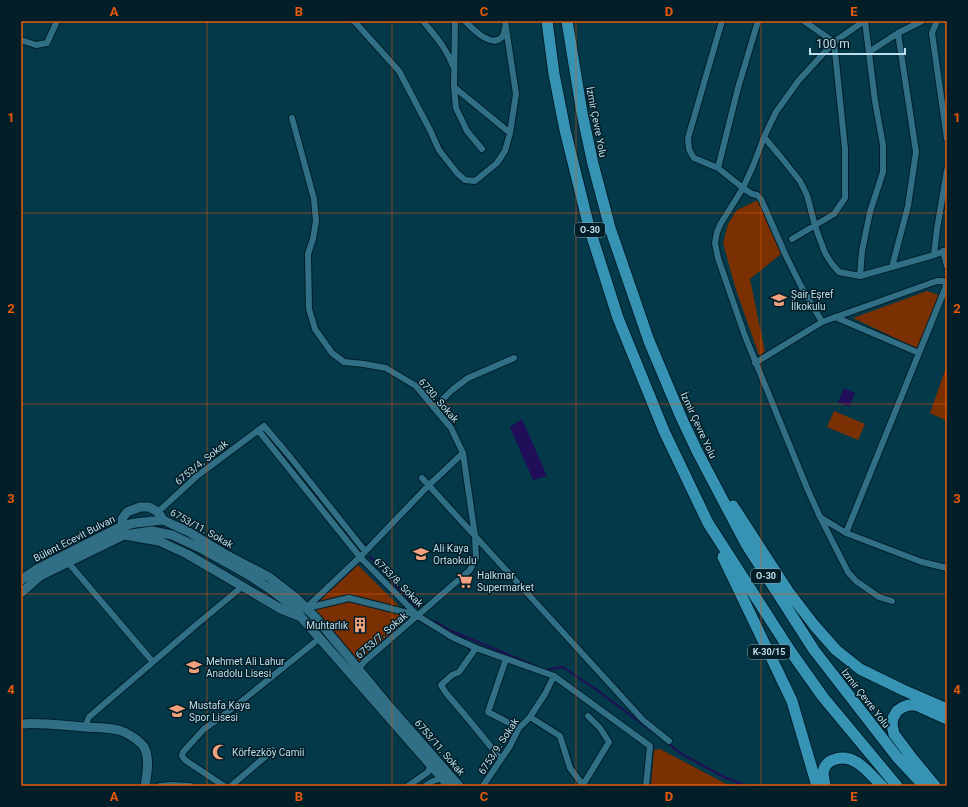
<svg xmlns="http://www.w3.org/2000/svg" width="968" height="807" font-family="Roboto,sans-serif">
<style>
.green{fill:#7a3002}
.water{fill:#210e59}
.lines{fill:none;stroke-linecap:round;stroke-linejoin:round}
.stream{stroke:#210e59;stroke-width:2}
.street-casing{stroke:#001e2a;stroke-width:8}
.secondary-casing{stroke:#001e2a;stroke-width:11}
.highway-casing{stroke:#001e2a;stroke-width:13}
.street{stroke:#306f86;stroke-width:6}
.secondary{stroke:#306f86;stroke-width:9}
.highway{stroke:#3793b4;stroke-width:11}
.grid{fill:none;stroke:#e8590c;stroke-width:1;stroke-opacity:0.55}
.labels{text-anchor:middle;stroke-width:3;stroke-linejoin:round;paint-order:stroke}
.shield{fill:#041e27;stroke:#87a4b0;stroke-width:1}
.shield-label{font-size:9px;font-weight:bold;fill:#bfdeeb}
.street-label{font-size:10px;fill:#bfdeeb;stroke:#041e27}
.poi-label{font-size:10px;fill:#bfdeeb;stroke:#041e27;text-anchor:start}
.neatline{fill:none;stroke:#e8590c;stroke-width:1.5}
.grid-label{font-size:13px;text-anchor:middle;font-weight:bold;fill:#e8590c}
</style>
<rect width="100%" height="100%" fill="#033949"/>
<path class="green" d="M758,200L781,254L750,279L765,352L759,355L736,290L723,243L728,224L737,210Z
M927,291L939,295L918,349L853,318Z
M947,365V421L930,413Z
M834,411L865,424L858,440L827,427Z
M358,565L398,605L406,623L359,662L311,609Z
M660,749L730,786H651L654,750Z"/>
<path class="water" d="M844,388L855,393L849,407L838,402Z
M522,419L547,476L533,480L510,427Z"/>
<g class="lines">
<path class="stream" d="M370,557L416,607
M435,621L449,630L538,667
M545,670L563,667L598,691L653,732
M668,743L680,753L724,777L746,786"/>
<defs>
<path id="street" d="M354,21L399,71L430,130L439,150L457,173L465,180L475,181L497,163L505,151L510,133L516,94L505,21
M423,21C435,36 446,47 453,66
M455,21L454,87L456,108L467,131L482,149
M465,21C472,28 491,49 502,37C504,35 504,31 505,28
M722,21L688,138L689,149L691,153L694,158L718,168L743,188L752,194L757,195L761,199L786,256L801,286L822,322
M864,21L834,42L799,80L776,112L764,137L780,156L800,181L807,195L815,226L825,253L832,264L839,272L860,276L934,255L947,250
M937,21L932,33L947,139
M21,40L36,45L47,43L57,21
M869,52L898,33L922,21
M454,87L510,133
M292,118L314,199L316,221L313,239L308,254L309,309L315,329L332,353L344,362L364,364L386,368L416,386L451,428L463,453L475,536L476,558L470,570L365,661L358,669
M764,137L753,166L743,188L721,223L717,232L715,243L718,258L745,336L807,488L820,517L846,533L922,562L947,568
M718,168L738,88L758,21
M792,239L834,214L845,198V149L834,42L804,21
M943,251L947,266
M934,255L937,229L947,170
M892,267L908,206L916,152L898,33
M860,276L862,251L870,212L883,172V145L875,101L865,21
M835,317L919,353
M755,363L822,322L937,281H943L946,284L945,289L846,533
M434,408L452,390L468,378L514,358
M258,430L360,557L418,616L452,637L476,648L554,676L650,746L646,786
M422,478L643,720L669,741
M158,512L197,476L264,426L291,458L365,551
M820,517L848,572L856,581L879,597L892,601
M66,560L153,662
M306,608L360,557L428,486L463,453
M307,608L349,598L416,615
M476,648L459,672L452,675L441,685L446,693L464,714L501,759
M506,659L488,712L519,728
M530,717L560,736L570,768L583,785
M85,727L89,717L196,625L243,586
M160,786L171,785L190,786
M224,786L185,760L182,756L183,752L204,729L221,717L248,696L320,638
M231,786L273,750
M408,786L428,772L431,765
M425,786L433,781L443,778
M483,786L510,746L519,728L530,717L545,694L554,676
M584,786L583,785L609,742L600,728L588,716"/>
<path id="secondary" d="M21,580L37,569L122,526L135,523L163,520
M21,593L40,576L124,535L159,541L187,554L281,609L301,617
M21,724C42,722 64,726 85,727C98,728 113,727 124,732C130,735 140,741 144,747C150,758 147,774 145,786
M449,786L301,617L296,609L270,589L247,574L204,550L172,535L152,531L124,535L122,519L127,512L140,507H149L158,512L163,520L189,532L225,554L269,577L295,597L317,619L389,706L459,786"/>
<path id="highway" d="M547,21L554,74L565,130L589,227L618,318L664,431L708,523L791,652L823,697L897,786
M567,21L582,113L593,164L610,228L649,341L681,417L697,451L746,544L814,650L897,757L924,786
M733,506L788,591L814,625L836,650L860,669L903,690L947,709
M723,557L792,701L817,786
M825,786C825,782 823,777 823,773C825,757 845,755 856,762C864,766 875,779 882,786
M935,786L912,758L894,734L892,725L893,718L897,711L903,707L909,705H916L947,719"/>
</defs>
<use href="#street" class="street-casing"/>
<use href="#secondary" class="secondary-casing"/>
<use href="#highway" class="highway-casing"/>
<use href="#street" class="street"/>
<use href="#secondary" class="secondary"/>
<use href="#highway" class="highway"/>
</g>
<path class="grid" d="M207,21V786M392,21V786M576,21V786M761,21V786M21,213H947M21,404H947M21,594H947"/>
<defs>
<symbol id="school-bare" viewBox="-9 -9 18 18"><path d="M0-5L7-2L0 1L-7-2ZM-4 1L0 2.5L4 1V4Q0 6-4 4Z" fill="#f1a17d" stroke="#041e27" stroke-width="2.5" paint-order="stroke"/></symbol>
<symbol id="supermarket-bare" viewBox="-9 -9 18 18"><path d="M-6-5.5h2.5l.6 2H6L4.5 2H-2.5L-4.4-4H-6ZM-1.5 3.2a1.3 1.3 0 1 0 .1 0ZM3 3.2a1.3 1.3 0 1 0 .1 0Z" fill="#f1a17d" stroke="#041e27" stroke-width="2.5" paint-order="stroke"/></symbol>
<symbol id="building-bare" viewBox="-9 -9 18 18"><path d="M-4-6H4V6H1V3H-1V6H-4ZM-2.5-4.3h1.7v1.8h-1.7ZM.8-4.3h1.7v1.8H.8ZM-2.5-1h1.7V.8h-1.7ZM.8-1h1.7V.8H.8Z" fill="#f1a17d" stroke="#041e27" stroke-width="2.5" paint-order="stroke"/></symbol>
<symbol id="mosque-bare" viewBox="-9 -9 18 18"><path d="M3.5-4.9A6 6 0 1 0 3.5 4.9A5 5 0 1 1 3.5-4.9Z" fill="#f1a17d" stroke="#041e27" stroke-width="2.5" paint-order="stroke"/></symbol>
</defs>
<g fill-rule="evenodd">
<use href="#school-bare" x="768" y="289" width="22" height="22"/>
<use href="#school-bare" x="410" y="543" width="22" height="22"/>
<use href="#supermarket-bare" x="454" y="570" width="22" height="22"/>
<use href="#building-bare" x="349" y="614" width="22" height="22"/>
<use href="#school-bare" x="183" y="656" width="22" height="22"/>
<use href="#school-bare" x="166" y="700" width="22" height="22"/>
<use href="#mosque-bare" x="209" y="741" width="22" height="22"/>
</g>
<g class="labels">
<g class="shield">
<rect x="575" y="223" width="30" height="14" rx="3"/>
<rect x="751" y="569" width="30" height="14" rx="3"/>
<rect x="748" y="645" width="42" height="14" rx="3"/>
</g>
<g class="shield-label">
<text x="590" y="233">O-30</text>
<text x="766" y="579">O-30</text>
<text x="769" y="655">K-30/15</text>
</g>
<g class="street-label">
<text transform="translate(597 122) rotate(79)" y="4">İzmir Çevre Yolu</text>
<text transform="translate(439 400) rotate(49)" y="4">6730. Sokak</text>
<text transform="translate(699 425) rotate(65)" y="4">İzmir Çevre Yolu</text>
<text transform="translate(201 462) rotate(-39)" y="4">6753/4. Sokak</text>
<text transform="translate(202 528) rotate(29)" y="4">6753/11. Sokak</text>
<text transform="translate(74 538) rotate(-27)" y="4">Bülent Ecevit Bulvarı</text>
<text transform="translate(399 582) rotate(45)" y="4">6753/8. Sokak</text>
<text transform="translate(381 635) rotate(-41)" y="4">6753/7. Sokak</text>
<text transform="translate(866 698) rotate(52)" y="4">İzmir Çevre Yolu</text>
<text transform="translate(498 746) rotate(-57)" y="4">6753/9. Sokak</text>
<text transform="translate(440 747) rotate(49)" y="4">6753/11. Sokak</text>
</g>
<g class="poi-label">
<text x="791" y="298">Şair Eşref<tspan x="791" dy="12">İlkokulu</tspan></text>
<text x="433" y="552">Ali Kaya<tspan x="433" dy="12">Ortaokulu</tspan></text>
<text x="477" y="579">Halkmar<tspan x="477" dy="12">Supermarket</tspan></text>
<text x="348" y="629" text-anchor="end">Muhtarlık</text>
<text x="206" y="665">Mehmet Ali Lahur<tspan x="206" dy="12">Anadolu Lisesi</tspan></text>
<text x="189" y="709">Mustafa Kaya<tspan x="189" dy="12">Spor Lisesi</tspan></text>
<text x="232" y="756">Körfezköy Camii</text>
</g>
</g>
<rect width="968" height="807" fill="none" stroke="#041e27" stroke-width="44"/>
<path d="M810 48v6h95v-6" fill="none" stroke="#bfdeeb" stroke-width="2"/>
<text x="816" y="48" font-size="12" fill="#bfdeeb" stroke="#041e27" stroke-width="3" paint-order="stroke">100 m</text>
<rect x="22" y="22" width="924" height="763" class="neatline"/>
<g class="grid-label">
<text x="114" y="16">A</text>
<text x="299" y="16">B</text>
<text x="484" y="16">C</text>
<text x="669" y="16">D</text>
<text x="854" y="16">E</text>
<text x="11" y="122">1</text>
<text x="957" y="122">1</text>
<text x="11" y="313">2</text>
<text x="957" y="313">2</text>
<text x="11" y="503">3</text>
<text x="957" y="503">3</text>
<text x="11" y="694">4</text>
<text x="957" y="694">4</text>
<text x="114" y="801">A</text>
<text x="299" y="801">B</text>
<text x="484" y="801">C</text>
<text x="669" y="801">D</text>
<text x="854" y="801">E</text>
</g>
</svg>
